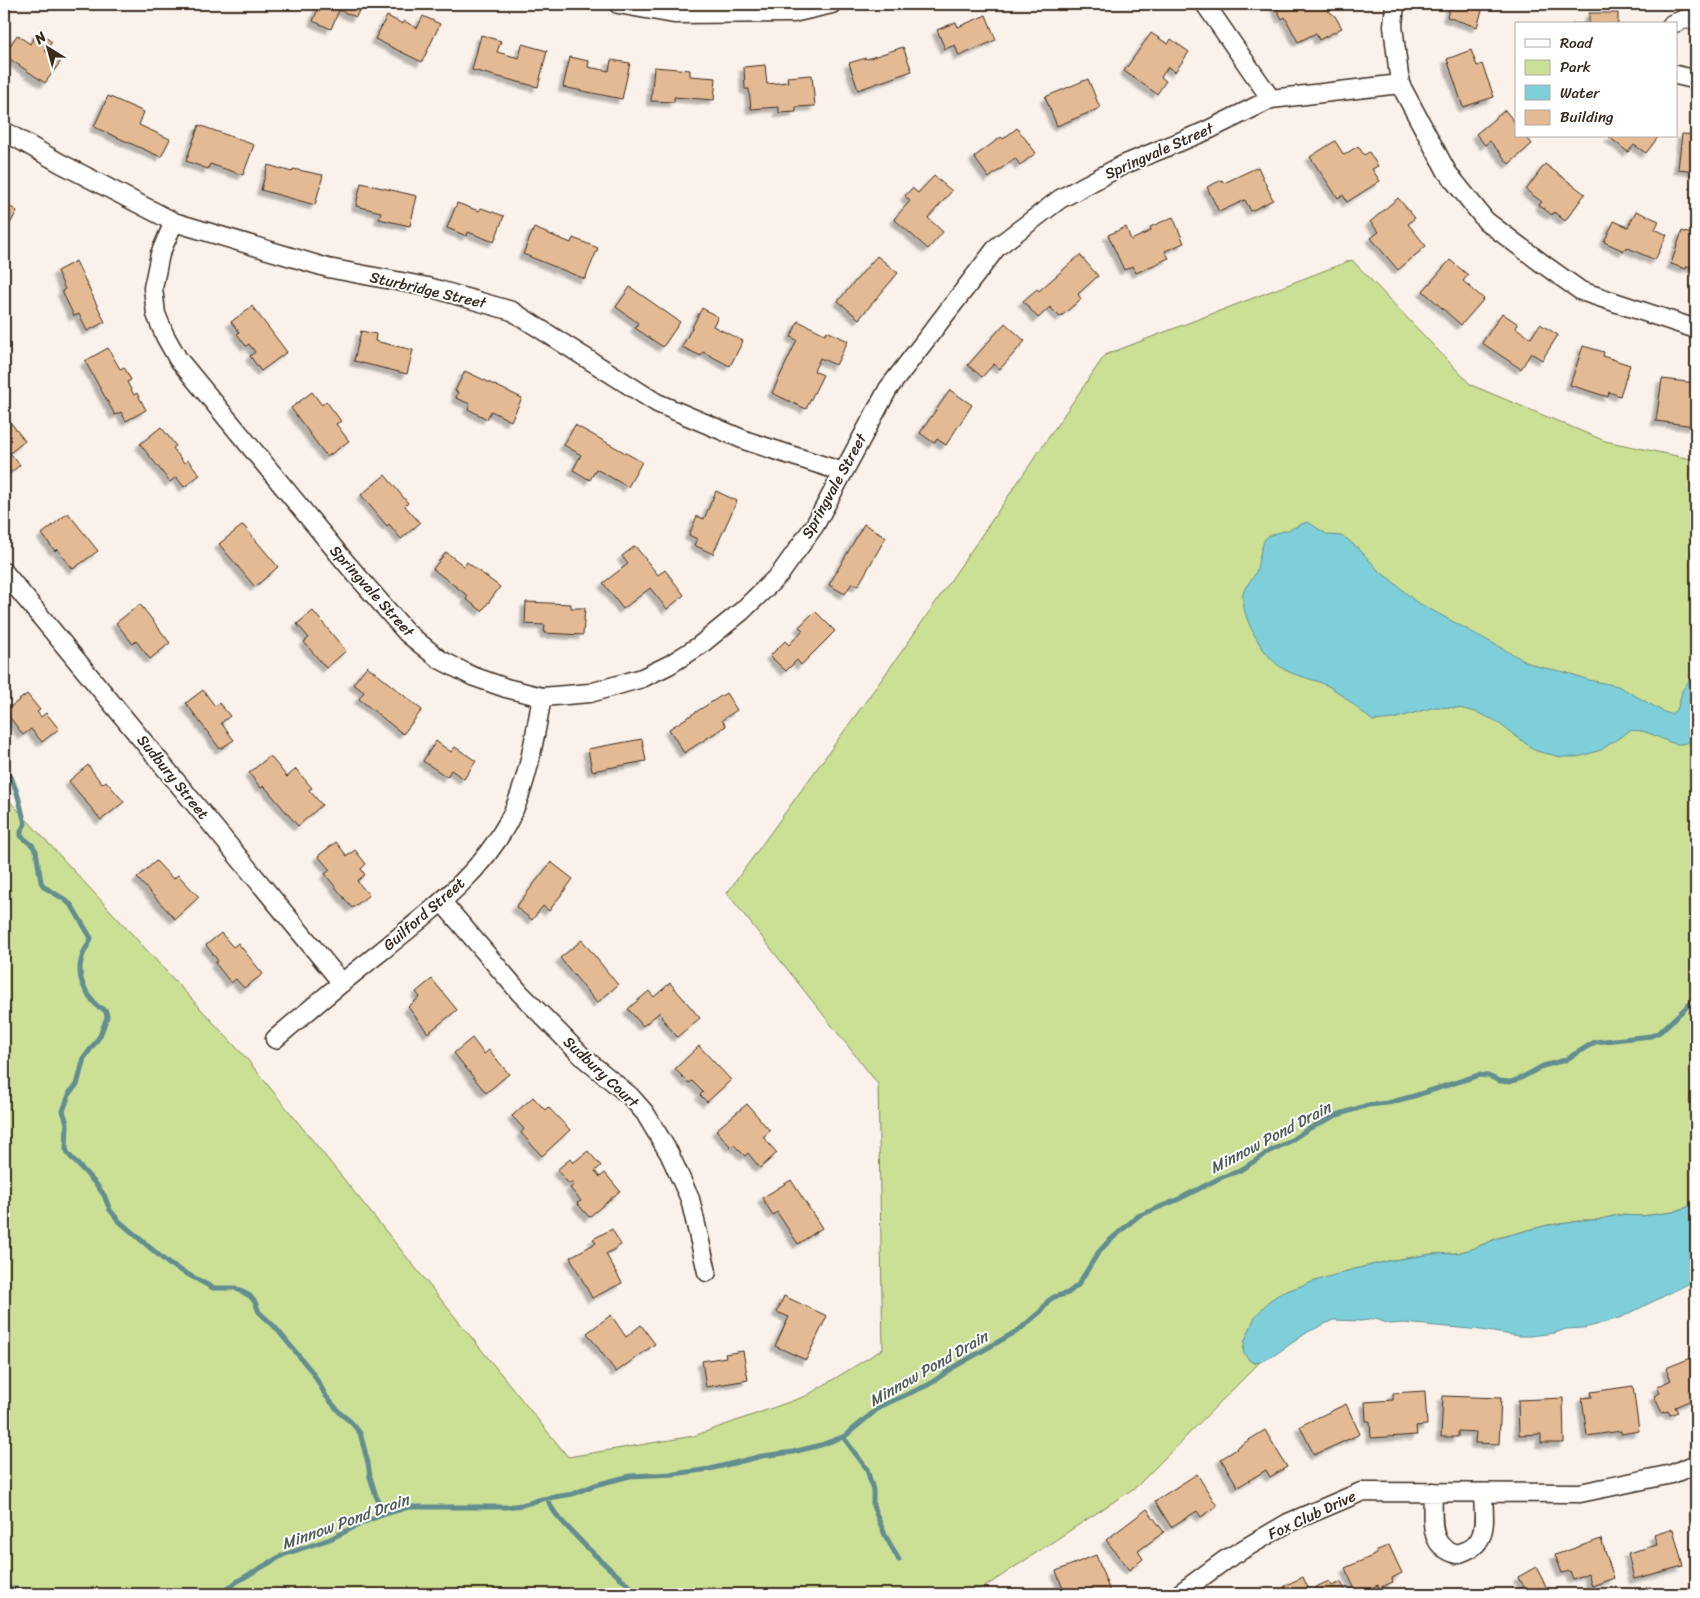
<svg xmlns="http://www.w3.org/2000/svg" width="1700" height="1598" font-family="Sriracha,sans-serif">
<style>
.green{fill:#cbe095;stroke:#83855a}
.water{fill:#7fcfdb;stroke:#648d8f}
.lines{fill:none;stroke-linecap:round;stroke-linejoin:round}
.stream{stroke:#648d8f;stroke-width:5}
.building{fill:#e3ba94;stroke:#3b2a1e;filter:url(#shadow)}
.minor-casing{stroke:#3b2a1e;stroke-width:21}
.minor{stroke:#fff;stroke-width:18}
.labels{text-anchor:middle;stroke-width:4;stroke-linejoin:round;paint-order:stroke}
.street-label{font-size:15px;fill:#3b2a1e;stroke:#fff}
.water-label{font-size:16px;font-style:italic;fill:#4f5c57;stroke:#fff}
</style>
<defs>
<filter id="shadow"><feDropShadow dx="-4.5" dy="4.5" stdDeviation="1" flood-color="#0004"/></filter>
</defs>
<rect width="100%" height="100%" fill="#f9f1ea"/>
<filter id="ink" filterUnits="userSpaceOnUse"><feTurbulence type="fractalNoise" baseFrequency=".02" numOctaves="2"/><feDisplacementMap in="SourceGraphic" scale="10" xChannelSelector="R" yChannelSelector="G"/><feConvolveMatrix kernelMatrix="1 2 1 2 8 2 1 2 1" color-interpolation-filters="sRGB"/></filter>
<g filter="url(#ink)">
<path class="green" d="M1352,260L1471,385L1605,441L1696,460V1204L1673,1212L1642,1216L1618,1215L1597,1220H1584L1568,1223L1548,1225L1498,1238L1472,1249L1457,1253L1432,1254L1388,1261L1347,1271L1281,1293L1254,1363L1260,1362L1136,1487L986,1586L965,1594H4V795L246,1058L568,1457L694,1436L806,1396L883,1349L878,1084L727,893L905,647L1105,355Z"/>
<path class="water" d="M1308,522L1328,535L1341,536L1347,539L1360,550L1379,571L1390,579L1415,601L1529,663L1540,667L1565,672L1589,680L1618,686L1664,712L1671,714L1678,708L1682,691L1696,670V740C1691,741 1685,744 1680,744C1666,745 1649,727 1629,731L1601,750L1578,757H1561L1536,751L1494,720L1476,712L1459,708L1435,707L1393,719L1373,721C1357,709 1345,695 1328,686C1313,678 1296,677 1282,668C1263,656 1240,616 1243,593C1245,586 1252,580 1255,574C1257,571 1258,566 1258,563C1266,532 1261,538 1291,529C1297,527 1301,523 1308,522Z
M1696,1204V1280L1622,1317L1596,1325L1584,1328L1566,1329L1555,1333L1530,1336H1518L1481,1330L1404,1323L1389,1324L1376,1319L1360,1321L1333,1320L1308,1332L1273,1356L1260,1362L1254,1363L1249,1360L1243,1352L1245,1340L1255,1317L1269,1301L1281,1293L1315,1281L1347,1271L1388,1261L1432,1254L1457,1253L1472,1249L1498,1238L1548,1225L1568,1223L1584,1220H1597L1618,1215L1642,1216L1673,1212Z"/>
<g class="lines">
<path class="stream" d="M4,768C17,783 20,805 25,824L21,831V836L32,845L36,851L41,882L44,887L64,899L72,906L91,938C90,944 86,947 84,952C74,975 84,991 98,1007L102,1008L106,1012L107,1017L100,1036L84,1058L77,1085L70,1092L63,1111L67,1123L66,1149L69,1155L96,1184L104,1195L110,1210L119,1221L169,1264L213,1288H235L250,1296L255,1302L259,1312L275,1327L313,1373L326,1396L341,1414L351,1422L360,1433L368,1463L370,1477L376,1496L385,1514
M843,1437L867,1469L873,1490V1506L885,1535L899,1560
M547,1498C553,1514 564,1523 575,1535C595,1557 617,1575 639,1594
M4,1588L58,1594
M220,1594L238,1581L283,1555L330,1539L367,1521L385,1514L409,1507H506L522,1505L542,1499L573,1494L595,1485L630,1476L674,1474L710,1469L762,1456L793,1452L821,1445L845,1436L881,1406L928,1385L954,1367L1019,1330L1041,1311L1048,1301L1054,1297L1068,1293L1078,1285L1098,1253L1107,1243L1138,1216L1177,1200L1222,1177L1239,1171L1272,1150L1287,1143L1308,1129L1337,1115L1368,1105L1388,1103L1414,1096L1479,1075L1488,1076L1500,1081L1510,1082L1519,1079L1543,1066L1565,1060L1595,1042L1651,1036L1660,1032L1696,998"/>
</g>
<path class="building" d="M320,4H362L356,17L339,10L331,29L313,21Z
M1274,4H1319L1335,16L1342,28L1319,40L1316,33L1298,42L1285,17L1282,19Z
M1451,4H1484L1477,27L1447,17Z
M1589,13H1618V24H1572L1589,23Z
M986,15L996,40L959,56L955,45L945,49L937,30L956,22L958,27Z
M387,16L403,24L404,21L417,28L423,16L440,24L422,62L375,39Z
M38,32L52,42L45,51L61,61L45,83L4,55L17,35L30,44Z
M1151,33L1168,44L1171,39L1189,52L1175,72L1168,67L1161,77L1166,81L1157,94L1124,71Z
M481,35L501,41L497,52L519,58L522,44L547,51L538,87L472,70Z
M903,47L912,71L858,90L849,63L866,58L867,59Z
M1471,50L1477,66L1482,64L1494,97L1463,107L1447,59Z
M570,57L589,61L588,67L609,71L611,60L630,63L622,99L563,87Z
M765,65L767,84L788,82L787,77L812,75L815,106L796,107V112L779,113V107L751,109L749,89H745L744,67Z
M654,67L690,70V76L716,78L714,100L674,97V102L651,101Z
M1088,79L1100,108L1057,126L1045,97Z
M108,96L144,112L139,125L170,139L161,157L94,127Z
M1505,110L1516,124V136H1526L1532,144L1509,164L1490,141L1485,145L1476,134Z
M199,125L254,145L243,175L210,164L208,169L186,161Z
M1017,128L1036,153L1020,165L1015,158L989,178L974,157L1001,137L1003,139Z
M1682,134L1696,135V171L1678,169Z
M1610,136H1659L1646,153L1634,145L1628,152L1609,137Z
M1335,141L1344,155L1358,146L1364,155L1369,152L1378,166L1372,169L1380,181L1347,202L1343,195L1338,198L1310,157Z
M1545,164L1585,194L1565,221L1554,212L1552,215L1539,205L1542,202L1526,190Z
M268,165L292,172L293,169L323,175L315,205L261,190Z
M1258,167L1273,200L1251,211L1245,200L1219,212L1207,187L1222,180L1224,183Z
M934,176L952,191L928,218L943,232L928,249L894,219L910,201L905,196L912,188L918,193Z
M361,183L417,196L410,226L379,219L381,212L356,206Z
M1398,198L1415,218L1408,224L1426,246L1398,270L1371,238L1379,232L1370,222Z
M4,203L17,211L4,235Z
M457,203L479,211L481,208L504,216L494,242L468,232L467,236L447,228Z
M1636,211L1659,221L1655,229L1667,235L1655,260L1626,247L1624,251L1604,242L1614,221L1628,227Z
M1173,217L1184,243L1165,251L1169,258L1136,273L1133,266L1124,270L1108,235L1126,227L1131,240L1151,231L1150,227Z
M534,228L571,243L573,238L598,248L585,279L523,254Z
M1682,231L1696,236V269L1687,266L1686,269L1671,264Z
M1080,255L1098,276L1078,294L1081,299L1060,317L1050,307L1038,318L1023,301L1037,289L1039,291Z
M877,256L898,273L859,319L838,301Z
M1450,260L1468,275L1463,281L1484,299L1461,325L1423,291Z
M76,261L105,322L87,331L79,314L74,316L62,291L65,289L57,271Z
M630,287L680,322L663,347L635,328L638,323L616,307Z
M252,306L287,352L261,371L250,356L255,352L249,344L246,346L237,334L239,332L231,322Z
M702,308L718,317L713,326L743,341L730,366L703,352L701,356L682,347Z
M1502,313L1518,324L1516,328L1531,338L1540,324L1558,335L1542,360L1531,353L1521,369L1482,343Z
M798,321L825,334L827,331L848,341L836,365L820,358L814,371L823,375L806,409L772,393L797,340L791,337Z
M1005,323L1025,341L1000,369L994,364L982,377L968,365Z
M361,331L376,334L375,341L413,350L407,374L354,361Z
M1583,346L1604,352L1603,356L1630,365L1620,396L1609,392L1608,397L1570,385Z
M108,348L120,369L124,367L131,380L127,382L134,395L137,393L146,410L126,421L121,412L115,415L85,361Z
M465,371L522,398L511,421L491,411L487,419L468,409L470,404L456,398L458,392L455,391Z
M1662,379L1696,383L1695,426L1656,421Z
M950,390L972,405L946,445L937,439L934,443L920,433Z
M312,392L322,405L326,401L341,421L336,424L349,441L327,457L291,408Z
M4,406L8,411L4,414L25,441L10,453L20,465L4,478Z
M575,425L642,462L628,487L596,469L590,480L573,470L581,455L564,445Z
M161,427L176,446L173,448L184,463L188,460L200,475L184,487L176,477L170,482L140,444Z
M385,475L408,503L405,506L420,523L401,539L389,524L387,526L361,495Z
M716,491L737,501L713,554L694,545L697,539L689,535L697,516L704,519Z
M68,513L98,551L73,569L57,549L55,551L42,534Z
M864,524L886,537L858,586L852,583L845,594L829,585Z
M243,525L278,567L255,587L219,544Z
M635,546L658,575L665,570L684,595L667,609L650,588L623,609L603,583L628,564L622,556Z
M446,552L464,566L467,562L500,587L482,611L466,599L468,596L433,569Z
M526,602L571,604V608H585L583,635L544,633L545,625L525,624Z
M140,604L170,643L150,659L136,641L133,644L116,623Z
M313,611L346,651L326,668L304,642L309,638L297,624Z
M815,611L835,631L801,665L797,660L786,671L770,656L785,641L789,645L803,630L799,627Z
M367,666L422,710L403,734L359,699L364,692L353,684Z
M203,690L215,706L219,703L230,716L221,723L234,740L220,749L186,703Z
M726,693L737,710L722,720L726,726L684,753L669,729Z
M27,694L40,710L37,712L41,717L46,713L59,729L42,742L31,729L23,735L5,711Z
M642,739L646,761L592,771L588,749Z
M436,741L451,752L455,747L476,761L464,779L451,770L447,777L423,761Z
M270,756L287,777L296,769L312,788L309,790L322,805L298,826L264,786L261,788L249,773Z
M88,765L102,784L106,781L124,802L101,820L69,781Z
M336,842L347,856L355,850L366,864L361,869L365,875L357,881L369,895L352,908L325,874L330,870L318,856Z
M156,861L173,879L178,875L199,897L175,919L137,878Z
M551,862L573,879L549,911L543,906L532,920L516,907Z
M221,933L233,947L238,943L263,974L244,988L236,979L231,983L215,963L218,961L206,945Z
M582,940L618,985L597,1003L560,958Z
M432,979L457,1010L428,1033L408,1007L420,997L416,992Z
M670,983L700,1018L677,1037L661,1017L663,1015L660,1012L643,1026L628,1009L649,991L654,997Z
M472,1038L484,1054L489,1050L509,1074L486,1093L454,1053Z
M699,1046L731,1080L707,1102L700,1095L703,1092L692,1081L689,1083L675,1069Z
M533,1097L545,1110L548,1107L570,1130L542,1156L521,1133L524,1129L512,1116Z
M747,1104L770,1131L763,1137L777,1153L760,1168L748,1153L745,1156L734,1145L731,1147L716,1130Z
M588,1151L601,1166L595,1171L600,1177L605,1173L620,1191L589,1217L577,1203L581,1201L570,1188L574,1185L572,1182L569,1184L557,1170L570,1159L573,1163Z
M791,1180L822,1228L798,1244L777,1212L773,1215L762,1198Z
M612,1229L621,1245L606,1254L622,1283L592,1298L570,1257L596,1243L593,1239Z
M784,1296L827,1316L806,1360L775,1346L789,1317L777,1312Z
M611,1315L626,1337L641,1325L655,1344L616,1372L587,1333Z
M743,1351L748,1380L706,1387L702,1361L726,1357L725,1354Z
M1691,1358L1696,1371V1398L1675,1407L1678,1412L1670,1415L1668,1411L1662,1413L1654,1396L1660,1393L1657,1387L1671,1380L1666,1368Z
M1633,1386L1639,1431L1621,1434V1431L1587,1436L1582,1398L1592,1397L1591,1392Z
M1425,1391L1427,1425L1416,1426L1417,1435L1371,1438L1370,1421H1366L1365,1402L1393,1400V1393Z
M1443,1396L1501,1398L1499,1444L1475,1443L1476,1432L1458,1431V1437H1441Z
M1563,1398L1564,1443H1541V1434L1519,1435L1518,1400Z
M1346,1404L1360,1434L1314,1455L1300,1426Z
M1265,1430L1287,1467L1270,1477L1266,1470L1238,1487L1221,1459L1237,1449L1236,1448Z
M1197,1474L1217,1506L1201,1517L1197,1511L1171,1527L1155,1501Z
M1147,1509L1164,1532L1138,1551L1143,1559L1129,1570L1106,1540Z
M1673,1529L1683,1566L1634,1579L1628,1553L1657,1545L1654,1535Z
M1601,1539L1614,1578L1592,1586L1588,1573L1573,1579L1570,1571L1562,1573L1555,1555Z
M1389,1545L1402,1573L1392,1578L1393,1582L1379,1588L1378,1585L1357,1594L1345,1568L1377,1554L1376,1551Z
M1096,1555L1111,1594H1093L1091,1590L1081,1594H1065L1056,1571Z
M1536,1567L1550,1594H1501L1511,1589L1513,1592L1523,1587L1518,1577Z
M1303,1577L1311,1594H1288L1284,1586Z
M1329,1581L1332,1586L1341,1582L1347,1594H1314L1318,1592L1316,1587Z"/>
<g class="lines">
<defs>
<path id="minor" d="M618,4L674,14L793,13L832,4
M1205,4L1271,99
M1395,4L1393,26L1400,84L1447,172L1486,221L1543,264L1581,291L1696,329
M1672,24L1685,19L1696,20
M1676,75L1689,78L1696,76
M4,131L60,163L174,222L328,268L428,287L512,311L657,403L747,441L843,472
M174,222L160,254L153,288L156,314L165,336L178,359L225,416L347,564L407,633L439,659L472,676L506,688L542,697L590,693L642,678L669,665L699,646L742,611L780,574L815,525L888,389L997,247L1060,199L1123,165L1206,131L1271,99L1400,84
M4,572L342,983
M442,902L520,993L584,1058L630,1096L645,1113L669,1153L690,1199L707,1272
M275,1039C310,1009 346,979 383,950C428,913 478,877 507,824C528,786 534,739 542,697
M1433,1492C1433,1507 1430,1531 1439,1543C1443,1549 1450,1552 1456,1554C1463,1552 1475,1548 1479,1540C1487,1528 1483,1507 1483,1493
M1179,1594L1225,1560L1288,1523L1361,1492L1580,1493L1672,1474L1696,1464"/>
</defs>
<use href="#minor" class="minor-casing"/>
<use href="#minor" class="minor"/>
</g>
</g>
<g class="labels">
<g class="street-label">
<text transform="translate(1159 151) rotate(-24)" y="5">Springvale Street</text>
<text transform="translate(428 290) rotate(13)" y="5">Sturbridge Street</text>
<text transform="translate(834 486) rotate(-61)" y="5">Springvale Street</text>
<text transform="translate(372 591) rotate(48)" y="5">Springvale Street</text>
<text transform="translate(173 777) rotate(51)" y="5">Sudbury Street</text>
<text transform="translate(424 914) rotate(-41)" y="5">Guilford Street</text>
<text transform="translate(601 1072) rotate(43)" y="5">Sudbury Court</text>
<text transform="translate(1312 1515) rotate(-25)" y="5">Fox Club Drive</text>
</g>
<g class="water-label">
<text transform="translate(1270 1137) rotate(-28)" y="6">Minnow Pond Drain</text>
<text transform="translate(928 1368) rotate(-30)" y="6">Minnow Pond Drain</text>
<text transform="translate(345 1521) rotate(-20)" y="6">Minnow Pond Drain</text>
</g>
</g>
<rect width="1700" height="1598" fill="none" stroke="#fff" stroke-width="20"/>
<rect x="10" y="10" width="1680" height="1578" fill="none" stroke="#3b2a1e" stroke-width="2" filter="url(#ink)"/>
<rect x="1515" y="22" width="162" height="115" fill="#ffffff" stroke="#b1aaa5"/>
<rect x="1525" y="39" width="25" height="8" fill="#ffffff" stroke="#b1aaa5"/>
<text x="1560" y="48" font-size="15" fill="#3b2a1e">Road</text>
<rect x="1525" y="60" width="25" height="15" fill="#cbe095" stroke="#b1aaa5"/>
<text x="1560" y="72" font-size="15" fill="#3b2a1e">Park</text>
<rect x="1525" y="85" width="25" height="15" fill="#7fcfdb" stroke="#b1aaa5"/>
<text x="1560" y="98" font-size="15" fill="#3b2a1e">Water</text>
<rect x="1525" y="110" width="25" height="15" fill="#e3ba94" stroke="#b1aaa5"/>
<text x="1560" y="122" font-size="15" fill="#3b2a1e">Building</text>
<g transform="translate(48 48) rotate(323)" stroke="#ffffff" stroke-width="4" paint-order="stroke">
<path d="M0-4L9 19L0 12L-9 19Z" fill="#3b2a1e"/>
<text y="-8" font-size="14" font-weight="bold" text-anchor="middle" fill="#3b2a1e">N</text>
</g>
</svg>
